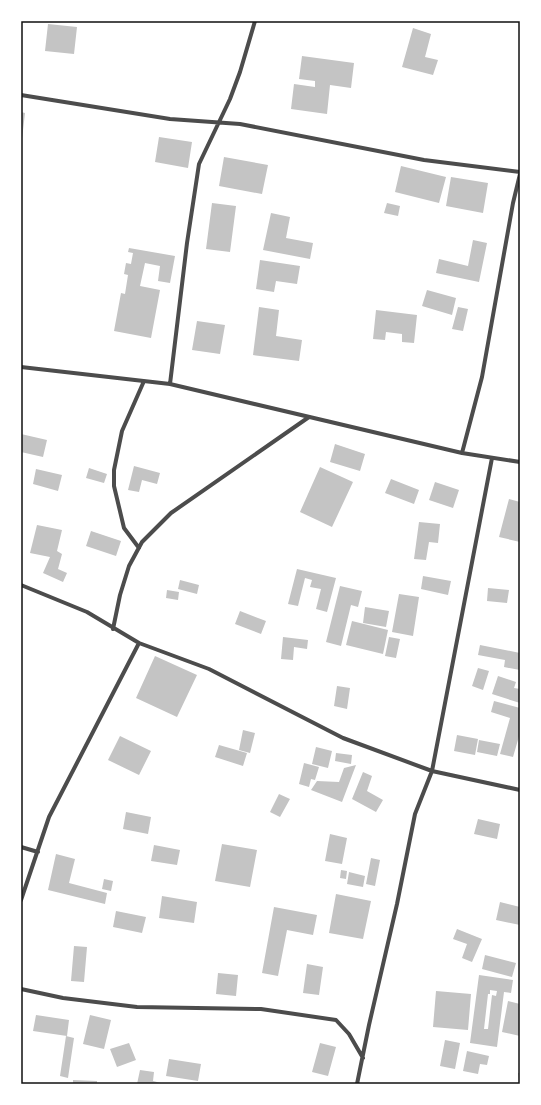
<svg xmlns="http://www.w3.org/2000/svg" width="541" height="1105" font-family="Poppins,sans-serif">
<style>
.building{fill:#c4c4c4;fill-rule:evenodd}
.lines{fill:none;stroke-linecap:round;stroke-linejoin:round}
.minor{stroke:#4c4c4c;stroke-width:4}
.neatline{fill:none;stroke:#111;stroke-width:1.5}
</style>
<rect width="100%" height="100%" fill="#fff"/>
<path class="building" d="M48,24L77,27L74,54L45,51Z
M413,28L431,34L425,57L438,60L433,75L402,67Z
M302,56L354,63L351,88L330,85L327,114L291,109L294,84L315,87V81L299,79Z
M21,112L25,113L22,139H21Z
M159,137L192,142L188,168L155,162Z
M224,157L268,165L262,194L219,186Z
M401,166L446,177L439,203L395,192Z
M451,177L488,183L483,213L446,206Z
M212,203L236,206L230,252L206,249Z
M387,203L400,206L398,216L384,213Z
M271,213L290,217L286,238L313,243L310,259L263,250Z
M473,240L487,243L479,282L436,273L439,259L468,266Z
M129,248L175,256L170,283L158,281L160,266L145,263L140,286L160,290L151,338L114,331L121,293L125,294L128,275L124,274L126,263L131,264L133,253L128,252Z
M260,260L300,266L297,284L276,281L274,292L256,289Z
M427,290L456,298L452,315L422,306Z
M259,307L279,310L276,336L302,340L299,361L253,355Z
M458,307L468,309L463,331L452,329Z
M376,310L417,315L414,343L402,342V334L386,332L385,340L373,339Z
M197,321L225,325L220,354L192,350Z
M21,434L47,440L43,457L21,452Z
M335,444L365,454L360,471L330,462Z
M134,466L160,473L157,484L142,480L139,492L128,490Z
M320,467L353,482L332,527L300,512Z
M89,468L107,474L104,483L86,478Z
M36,469L62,475L58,491L33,484Z
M391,479L419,490L414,504L385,493Z
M435,482L459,490L453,508L429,500Z
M509,499L520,502V542L499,537Z
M419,522L440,524L438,543L429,542L426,560L414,559Z
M37,525L62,530L57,551L62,554L58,569L67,573L63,582L43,573L50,557L30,553Z
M91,531L121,541L116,556L86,546Z
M297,569L336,578L327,612L316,609L321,589L310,587L312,580L305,578L298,606L288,604Z
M423,576L451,581L448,595L421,589Z
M180,580L199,585L197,594L178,589Z
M340,586L362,591L358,607L351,605L341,646L326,642Z
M488,588L509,590L507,603L487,601Z
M167,590L179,592L178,600L166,598Z
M399,594L419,597L413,636L392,632Z
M365,607L389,611L386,627L363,623Z
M240,611L266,621L261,634L235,624Z
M352,621L388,630L383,654L346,645Z
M283,637L308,640L307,649L294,647L293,660L281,659Z
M389,637L400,639L396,658L385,656Z
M480,645L520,653V670L504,667L505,660L478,655Z
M155,656L197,675L177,717L136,698Z
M478,668L489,671L483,690L472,686Z
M498,676L516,682L514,688L520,689V703L492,694Z
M337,686L350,688L347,709L334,706Z
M494,701L520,708V733L513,757L500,754L510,718L491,712Z
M243,730L255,733L250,753L239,750Z
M457,735L478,739L475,755L454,751Z
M120,736L151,751L139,775L108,760Z
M479,740L500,744L497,756L477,752Z
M219,745L247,753L243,766L215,757Z
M316,747L332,751L328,768L312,764Z
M336,753L352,755L351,764L335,761Z
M304,763L319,767L315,780L311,779L309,787L299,784Z
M356,765L342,802L311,790L317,781L339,782L344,768Z
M363,772L372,776L367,791L383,800L376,812L352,799Z
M279,794L290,799L280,817L270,812Z
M126,812L151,817L148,834L123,829Z
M478,819L500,824L497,839L474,834Z
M330,834L347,838L342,864L325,861Z
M222,844L257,850L250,887L215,881Z
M154,845L180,850L177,865L151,861Z
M56,854L75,859L69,883L107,893L105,904L48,890Z
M371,858L380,860L375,886L366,884Z
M341,870L347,871L346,879L340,878Z
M349,872L365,876L363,887L347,884Z
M104,879L113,881L111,891L102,889Z
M336,894L371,901L363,939L329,933Z
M162,896L197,902L194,923L159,918Z
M500,902L520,907V925L496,920Z
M274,907L317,915L313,935L287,930L278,976L262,973Z
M116,911L146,917L142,933L113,927Z
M457,929L482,939L472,962L462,958L467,944L453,939Z
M74,946L87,947L84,982L71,981Z
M485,955L516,963L512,977L482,969Z
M307,964L323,967L319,995L303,993Z
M218,973L238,975L236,996L216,994Z
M479,975L513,980L511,993L504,992L497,1047L470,1043ZM490,990L497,991L496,996L492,995L488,1029H484L488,994H490Z
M436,991L471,994L468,1030L433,1027Z
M508,1001L520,1004V1036L502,1032Z
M36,1015L69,1020L67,1036L33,1031Z
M90,1015L111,1020L104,1049L83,1044Z
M66,1036L74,1038L68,1078L60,1076Z
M445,1040L460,1043L455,1069L440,1066Z
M129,1043L136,1060L117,1067L110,1049Z
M320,1043L336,1047L328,1076L312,1072Z
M467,1051L489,1056L487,1065L480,1064L478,1074L463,1071Z
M169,1059L201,1064L198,1081L166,1076Z
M140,1070L154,1072L153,1081L165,1084H137Z
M518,1073H520V1084H519Z
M73,1080L97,1081V1084H73Z"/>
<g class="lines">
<path class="minor" d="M21,95L170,119L240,124L424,160L520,172
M21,367L170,384L462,453L520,462
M170,384L187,243L199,164L230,99L240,72L255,21
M462,453L482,377L513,203L520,174
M139,548L124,528L114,486V470L122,431L144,381
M21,585L87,612L139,643L209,669L343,738L432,771L520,790
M113,629L120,595L129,566L142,542L171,513L309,417
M21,847L38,852
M21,900L49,817L139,643
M21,989L63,998L137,1007L261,1009L336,1020L349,1034L363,1058
M357,1084L369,1025L397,904L415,814L432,771L492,458"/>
</g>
<rect width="541" height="1105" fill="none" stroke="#ffffff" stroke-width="44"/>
<rect x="22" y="22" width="497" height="1061" class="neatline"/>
</svg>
